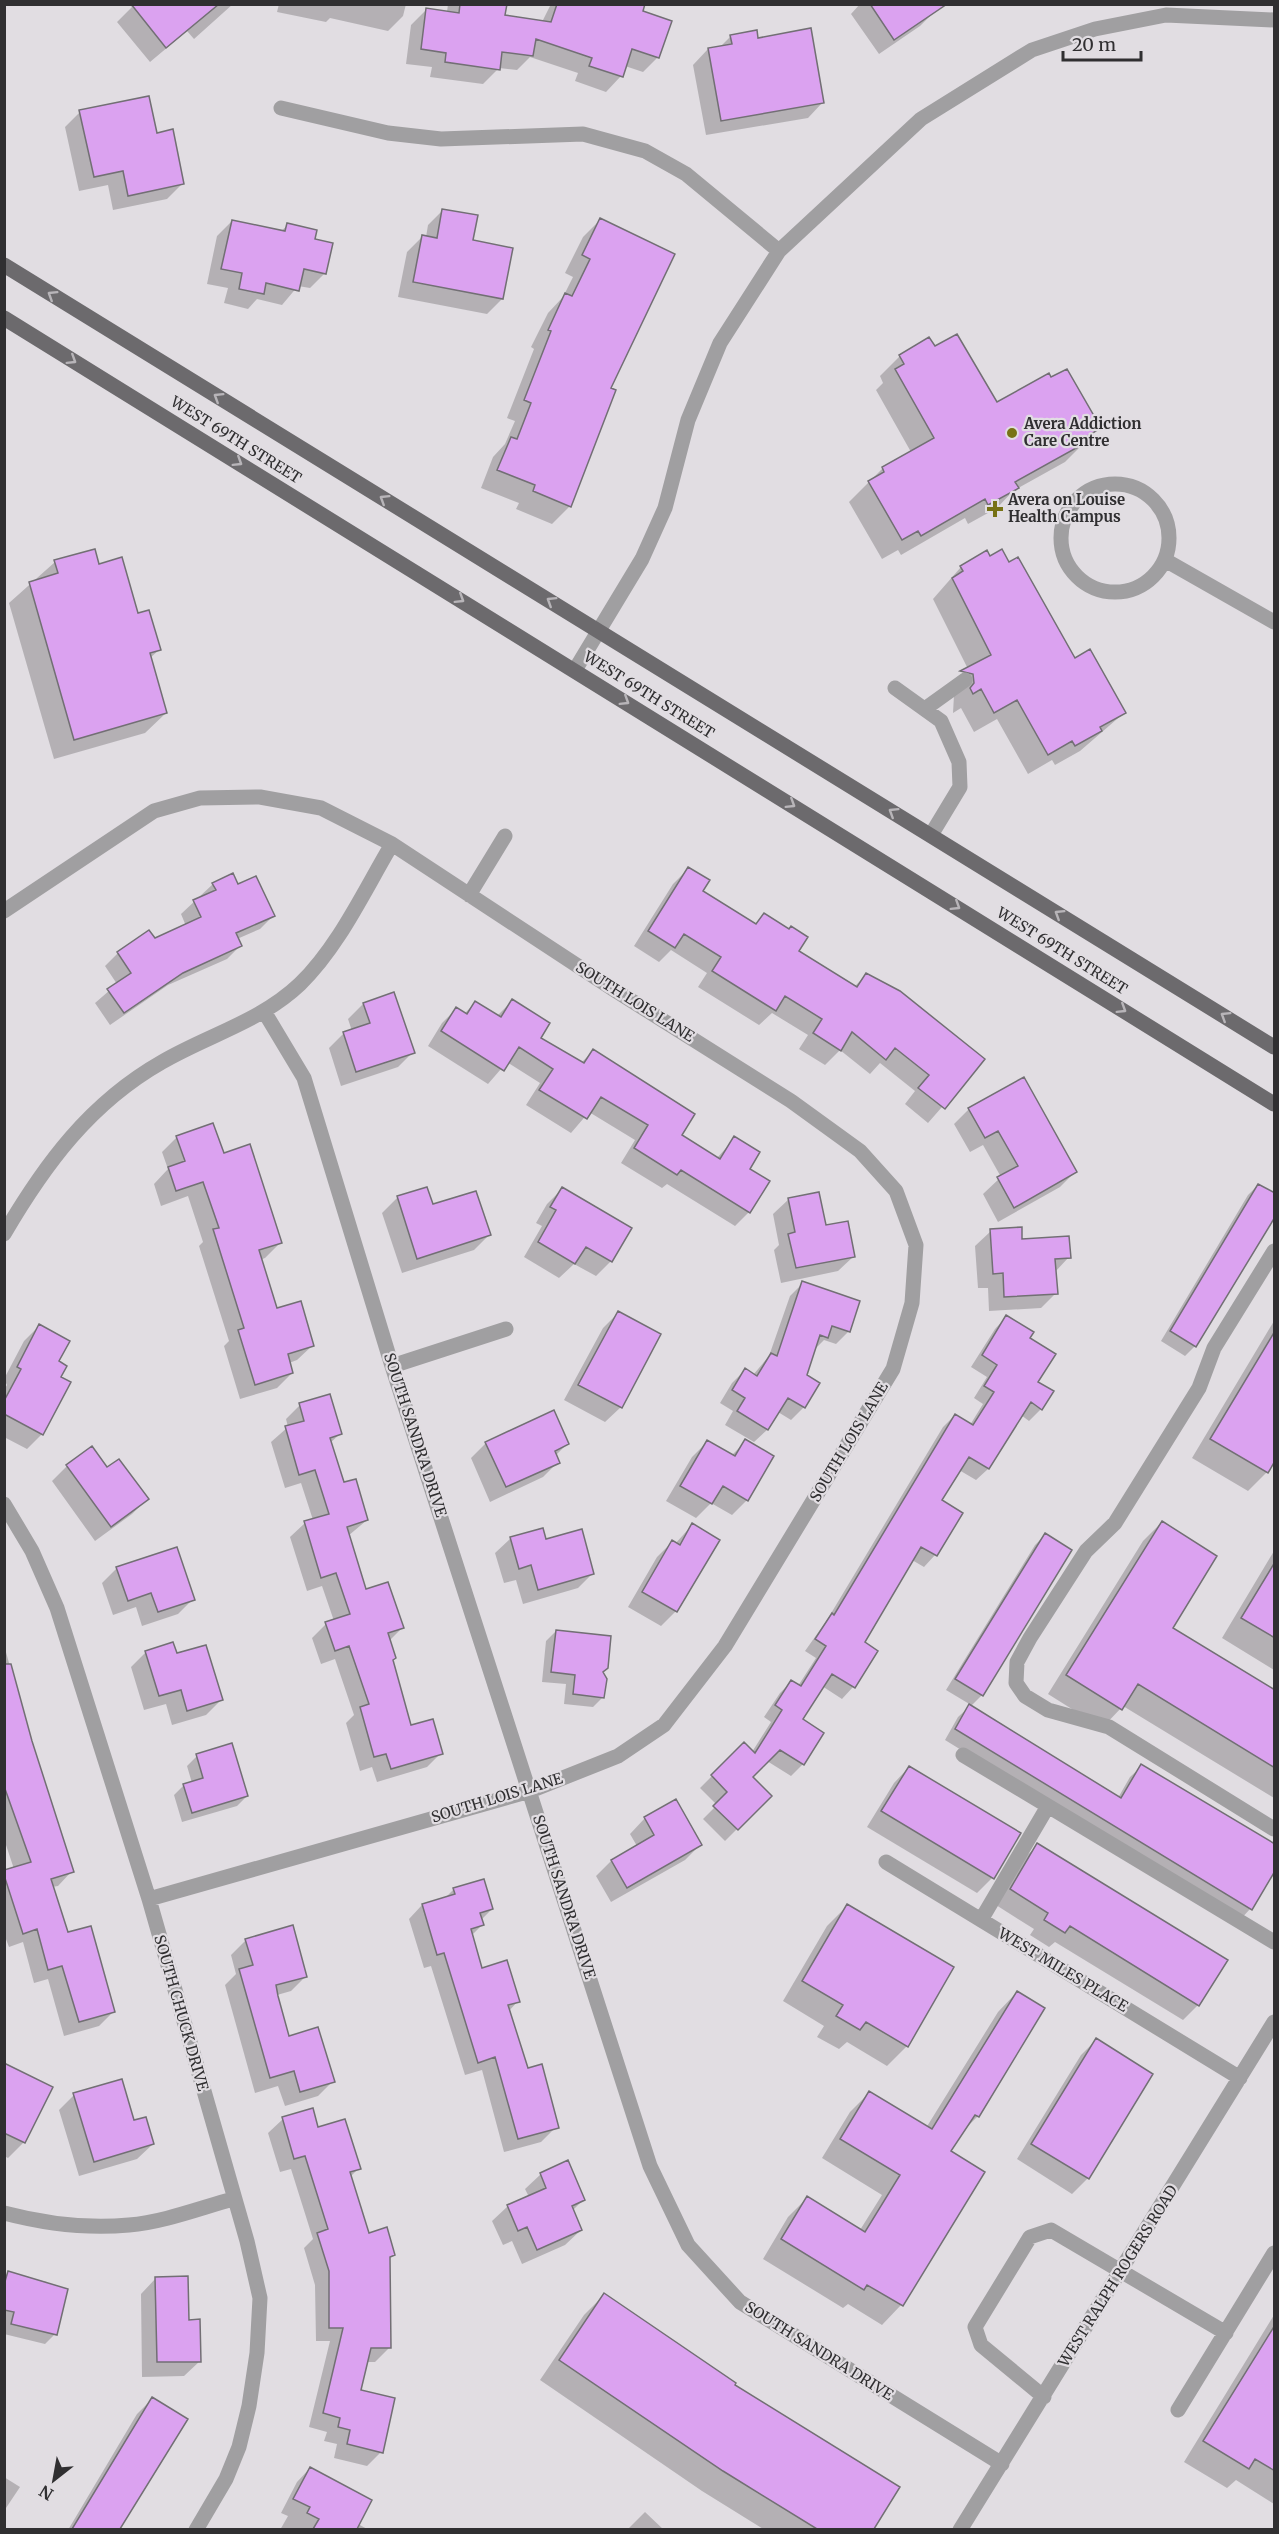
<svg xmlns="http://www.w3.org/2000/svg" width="1279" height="2534" font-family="Merriweather,serif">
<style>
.shadow{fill:#0003}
.building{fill:#dba2f0;stroke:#726f74;stroke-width:1.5}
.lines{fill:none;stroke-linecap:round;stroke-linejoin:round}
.minor{stroke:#a09fa1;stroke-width:15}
.major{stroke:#6c6a6d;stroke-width:15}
.oneway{stroke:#b8b5b9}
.poi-dot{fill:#777215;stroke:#e1dde2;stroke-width:2}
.labels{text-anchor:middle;stroke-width:4.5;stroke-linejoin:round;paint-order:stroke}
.poi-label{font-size:15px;font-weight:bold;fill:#302f31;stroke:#e1dde2;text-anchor:start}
.street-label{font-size:15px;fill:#302f31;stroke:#e1dde2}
</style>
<rect width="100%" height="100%" fill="#e1dde2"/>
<path class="shadow" d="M129,4H233L194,39L187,31L150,62L117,22L132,7Z
M279,4H406L403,16L388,31L330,18L326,22L277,12Z
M448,4H505L504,17L542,22L551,4H637L658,57L643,72L625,66L621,76L606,92L575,81L578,73L530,57L517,70L499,68L483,84L430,77L432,67L406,64L411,25L426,10L447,12Z
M931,4L935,11L920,26L879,54L851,14L860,4Z
M731,36L757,39L823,102L808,118L706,135L693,65L708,49L720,47Z
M80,112L155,135L183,183L167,199L113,210L108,185L79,191L65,127Z
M443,210L471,241L502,299L487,314L398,297L407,252L422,237H426L428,225Z
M601,219L609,389L570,506L552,524L516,509L519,503L481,488L493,457L505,444L515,421L507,418L534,349L531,347L548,313L563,297L573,277L565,273L583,237Z
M232,221L280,232L288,225L314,240L325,273L310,288L298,286L282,305L257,299L248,309L224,303L228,288L207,284L217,236Z
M935,348L996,404L1051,380L1099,428L1065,462L1013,491L997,508L968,524L965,518L901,555L898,550L882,559L849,502L883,468L911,452L876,390L883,383L880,376L900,356Z
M55,562L98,566L137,615L159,650L150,658L166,713L145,733L54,759L9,603Z
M961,567L1074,660L1124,713L1080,751L1055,765L1052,760L1028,774L997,719L974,732L961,708L953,713L954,695L943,691L968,669L933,599Z
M688,869L701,892L754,925L764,915L797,951L854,987L866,975L983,1060L928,1123L905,1104L915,1091L880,1063L870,1074L840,1050L825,1065L799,1049L808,1035L772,1013L759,1025L698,987L707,973L671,950L659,962L634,946L673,884Z
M213,884L237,886L273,916L260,929L237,939L240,946L227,959L168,985L110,1025L95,1003L117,984L105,966L118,953L186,926L181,914Z
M512,1001L539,1038L581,1063L593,1051L680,1135L717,1158L735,1138L748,1169L749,1212L735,1226L667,1184L662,1188L621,1163L635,1140L589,1112L571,1133L526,1105L540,1083L507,1062L488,1084L428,1046L442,1023L456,1009L464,1014L475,1003L498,1015Z
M363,1004L413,1052L398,1067L341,1086L329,1048L344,1033L352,1031L348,1019Z
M969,1109L1076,1171L1060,1187L998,1222L983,1194L1001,1177L983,1145L970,1152L954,1124Z
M177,1137L223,1155L280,1243L265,1258L260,1260L276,1310L313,1345L297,1360L289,1363L292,1373L277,1388L240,1399L224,1346L229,1341L199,1246L203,1242L188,1196L161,1206L154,1184L168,1169L162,1152Z
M1258,1185L1195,1346L1185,1356L1161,1341L1248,1195Z
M426,1189L432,1206L489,1235L474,1250L402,1273L382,1213L397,1198Z
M562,1189L611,1261L596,1276L574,1264L559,1278L524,1257L542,1226L536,1223L547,1204Z
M789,1199L825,1227L854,1256L838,1271L781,1283L774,1250L779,1245L773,1214Z
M991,1231L1069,1257L1055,1272L1056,1293L1041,1308L989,1311L988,1288H978L975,1246Z
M803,1283L849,1331L836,1344L824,1340L814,1350L806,1376L804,1407L791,1420L778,1412L767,1430L754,1442L725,1425L733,1411L720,1403L732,1383L745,1370L753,1375L769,1356L790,1296Z
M618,1313L621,1407L605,1422L564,1400L603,1328Z
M1006,1317L1028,1338L1041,1409L1029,1421L1021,1415L988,1469L976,1480L959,1470L940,1501L961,1513L935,1555L924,1567L912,1560L863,1643L876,1651L853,1687L842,1699L822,1686L801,1719L822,1734L803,1764L791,1776L767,1761L751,1777L770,1796L725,1841L703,1819L717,1805L700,1788L744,1744L752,1752L771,1722L764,1717L780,1693L791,1682L798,1686L816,1658L805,1651L827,1620L943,1427L955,1415L970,1425L983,1404L974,1398L987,1377L971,1367L995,1329Z
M1274,1321V1458L1267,1472L1248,1491L1192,1458Z
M39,1326L57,1362L59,1378L42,1434L27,1449L4,1437V1390L7,1385L4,1379L24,1341Z
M300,1405L340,1434L330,1443L343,1484L367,1520L348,1536L365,1591L403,1627L389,1641L391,1661L410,1727L441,1753L427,1767L377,1782L372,1767L360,1771L346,1723L354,1715L335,1659L321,1664L312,1638L326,1624L334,1621L322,1586L307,1591L290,1537L305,1523L313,1520L301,1483L285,1488L271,1442L288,1427L286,1419Z
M746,1441L747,1500L732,1515L711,1503L696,1518L666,1501L692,1457L707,1442L731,1456Z
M486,1443L567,1444L555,1456L558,1462L543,1477L490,1502L471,1458Z
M67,1466L107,1470L147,1499L132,1514L95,1541L52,1481Z
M1162,1522L1170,1629L1274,1692V1798L1123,1706L1102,1728L1048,1694L1143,1541Z
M692,1525L676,1611L661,1626L628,1607L657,1557L672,1542L675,1544Z
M1045,1535L1070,1551L982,1695L970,1707L1118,1798L1130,1777L1142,1766L1274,1869L1250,1909L1239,1921L945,1740L958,1717L971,1705L946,1690L1035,1545Z
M511,1538L545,1541L593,1573L578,1588L523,1604L516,1580L504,1583L495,1553Z
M1274,1551V1670L1222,1638Z
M117,1568L193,1599L178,1614L142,1626L136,1607L113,1615L102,1583Z
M556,1631L601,1672L603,1697L593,1707L564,1704L566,1684L542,1682L546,1641Z
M4,1645L31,1742L72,1871L58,1886L52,1887L67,1934L114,2011L99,2026L64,2036L48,1979L34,1983L23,1942L9,1947L4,1934V1872L14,1869L4,1839Z
M146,1652L176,1655L221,1700L206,1715L172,1725L166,1704L144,1710L131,1667Z
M197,1756L247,1796L237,1806L182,1822L174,1795L184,1785L192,1783L187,1766Z
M909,1767L1019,1834L992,1878L977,1893L867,1827L894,1783Z
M645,1818L700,1845L685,1860L611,1902L596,1876L611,1861L637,1846L630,1834Z
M1038,1845L1198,2005L1183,2020L1055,1942L1049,1947L1030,1935L1034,1929L996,1905L1022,1860Z
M483,1881L492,1909L481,1920L482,1925L471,1936L481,1970L518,2001L508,2012L527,2070L555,2128L541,2142L504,2152L482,2070L465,2075L431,1966L424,1968L409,1919L422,1905L444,1899L453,1890Z
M847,1906L907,2046L887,2066L847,2042L839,2049L817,2037L824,2026L783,2001L827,1926Z
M246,1940L306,1976L291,1991L277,1995L288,2038L333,2081L318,2096L285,2106L278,2086L255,2093L225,1985L236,1974L231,1955Z
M1017,1992L978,2116L963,2131L949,2152L983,2173L901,2305L882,2325L848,2304L843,2308L763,2259L788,2217L807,2198L860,2230L882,2195L822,2158L850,2112L869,2093L926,2128L998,2012Z
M1096,2040L1151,2074L1087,2179L1072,2194L1017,2159L1081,2055Z
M4,2065L51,2088L23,2143L8,2158L4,2156Z
M74,2095L133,2122L153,2144L137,2159L79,2176L59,2110Z
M283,2119L317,2129L359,2168L350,2177L368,2235L394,2254L388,2260L389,2348L375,2362H366L360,2391L381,2452L367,2466L334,2458L337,2444L324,2441L327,2432L309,2427L330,2341H316L315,2285L304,2248L313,2239L291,2169L280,2172L268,2133Z
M541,2174L583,2200L572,2211L581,2230L565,2245L522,2264L512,2241L503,2245L492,2221L508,2206L529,2197L525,2189Z
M8,2273L47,2282L55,2334L45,2344L4,2334V2277Z
M156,2278L188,2321L200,2361L184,2376L142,2377L141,2294Z
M604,2295L733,2385L898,2488L872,2530H765L702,2491L540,2380L584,2315Z
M1274,2315V2504L1236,2480L1227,2488L1184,2462Z
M152,2399L186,2420L118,2530H68L137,2414Z
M310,2468L358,2524L369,2530H280L288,2516L281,2513L297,2482Z
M4,2477L20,2487L4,2511Z
M645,2512L664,2530H627Z"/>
<path class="building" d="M131,4H219L166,48Z
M460,4H507L505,15L551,22L557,4H645L643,11L672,21L659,58L632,49L623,77L589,66L592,58L536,39L533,56L502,52L500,70L445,62L446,53L421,49L426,8L459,13Z
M870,4H947L894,40Z
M811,28L824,103L721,121L708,48L732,44L730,35L757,30L758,38Z
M149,96L157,133L173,129L184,184L128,196L123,171L94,177L79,110Z
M442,209L478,215L473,240L513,248L503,299L413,282L422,235L437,238Z
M600,218L675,254L611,388L616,390L571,507L533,491L535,485L497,470L511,437L517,439L531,403L524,400L551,331L548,330L565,293L572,296L590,259L582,255Z
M232,220L285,231L287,223L317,230L315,239L333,243L326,274L304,269L299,291L266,283L264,294L239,289L242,273L221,269Z
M957,334L997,402L1049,373L1051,377L1067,369L1101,428L1084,438L1087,442L1015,482L1019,488L988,505L985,499L921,536L918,531L902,540L868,481L884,472L882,467L934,438L895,369L904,364L899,355L929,337L935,346Z
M95,549L99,564L122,557L138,613L149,610L161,650L150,653L167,713L74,740L29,582L58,573L54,560Z
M1002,549L1009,562L1018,557L1075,658L1090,649L1126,713L1100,727L1102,731L1075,746L1072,741L1048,755L1017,700L994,713L981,689L973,694L970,688L974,683L973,674L960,671L991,655L952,578L963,571L960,566L987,550L990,556Z
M688,867L710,880L703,891L756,924L764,913L789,929L791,926L808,937L799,951L857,987L866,973L900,991L985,1059L945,1109L918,1088L929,1075L895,1048L886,1060L852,1032L841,1051L813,1033L822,1019L785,996L776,1011L712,971L721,957L684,934L675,948L648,931Z
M233,873L238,884L256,876L275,916L236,933L242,946L183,973L124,1013L107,989L131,973L117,952L149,930L155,938L201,917L193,900L216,890L212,883Z
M394,992L415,1053L356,1072L343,1032L370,1023L363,1003Z
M512,999L550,1023L541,1038L584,1063L593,1049L695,1114L682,1135L720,1159L734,1136L760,1152L750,1169L770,1181L750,1213L681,1170L677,1175L634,1148L648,1125L601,1097L587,1119L539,1090L553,1069L519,1047L504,1071L441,1031L456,1007L467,1014L475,1001L501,1017Z
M1024,1077L1077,1172L1014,1208L997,1177L1018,1166L998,1131L985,1138L968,1108Z
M213,1123L224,1153L250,1144L282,1243L259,1250L277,1308L301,1301L314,1346L288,1354L293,1373L255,1385L238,1330L244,1328L213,1229L219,1228L203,1182L176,1191L168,1167L185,1161L176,1136Z
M1258,1184L1275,1193V1217L1196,1347L1170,1331Z
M427,1187L433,1204L476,1191L491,1235L417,1259L397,1196Z
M562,1187L632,1228L612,1262L586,1247L575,1264L538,1242L556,1210L550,1207Z
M819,1192L826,1225L848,1221L855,1257L796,1268L788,1234L795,1232L788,1198Z
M1022,1227V1239L1069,1236L1071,1258L1055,1259L1058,1294L1004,1297L1003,1273L993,1274L990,1229Z
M802,1281L860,1301L850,1332L832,1326L828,1338L820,1335L807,1375L820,1383L805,1408L788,1398L768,1430L737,1411L745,1398L732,1390L745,1368L757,1376L771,1353L777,1356Z
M618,1311L661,1334L622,1408L578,1385Z
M1006,1315L1034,1332L1030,1338L1056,1354L1038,1382L1054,1391L1042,1410L1031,1402L989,1469L969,1457L942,1500L963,1513L937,1556L921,1547L865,1642L878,1651L855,1688L832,1674L803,1719L824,1733L804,1765L780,1750L753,1777L772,1796L738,1830L713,1806L727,1792L711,1775L744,1742L755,1753L782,1710L775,1705L791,1680L801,1686L826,1646L815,1639L832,1613L834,1615L955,1414L973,1425L994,1392L984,1386L997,1365L982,1355Z
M39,1324L70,1341L59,1361L67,1366L61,1377L71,1382L43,1435L4,1414V1401L21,1369L17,1367Z
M1275,1331V1461L1268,1473L1210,1439Z
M330,1394L342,1434L330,1438L344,1482L356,1479L368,1520L347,1527L366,1589L388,1582L404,1628L388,1633L396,1658L393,1660L411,1725L433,1719L443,1754L391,1769L386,1754L374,1757L360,1707L369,1704L349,1646L335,1651L325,1622L350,1614L336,1573L321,1578L304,1521L329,1514L315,1470L299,1475L285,1426L304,1421L299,1403Z
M554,1410L569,1444L555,1451L560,1463L506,1487L485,1442Z
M745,1439L774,1456L748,1501L723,1486L712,1504L680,1486L707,1440L735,1456Z
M92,1446L107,1467L119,1459L149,1499L111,1527L66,1465Z
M1162,1521L1217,1556L1173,1628L1275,1690V1768L1138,1684L1122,1710L1066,1675Z
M692,1523L720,1540L677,1612L642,1592L672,1540L680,1545Z
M543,1528L546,1539L582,1529L594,1574L538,1590L531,1565L519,1569L510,1537Z
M1045,1533L1072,1550L983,1696L955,1679Z
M177,1547L195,1600L158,1612L151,1593L128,1601L116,1567Z
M1275,1562V1638L1241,1618Z
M556,1630L611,1636L608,1668L603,1672L607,1679L604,1698L573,1694L575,1675L551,1672Z
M173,1642L177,1653L206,1645L223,1700L187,1711L181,1690L159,1696L145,1651Z
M4,1664H11L32,1741L74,1872L51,1879L68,1932L91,1926L115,2012L79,2022L62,1966L48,1970L37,1929L23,1934L4,1875V1870L31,1862L4,1786Z
M969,1704L1121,1798L1141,1764L1275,1844V1871L1252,1910L955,1729Z
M232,1743L248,1796L192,1813L183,1784L203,1778L196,1754Z
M909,1766L1021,1833L994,1879L881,1811Z
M676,1799L702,1845L627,1888L611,1860L654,1835L644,1817Z
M1037,1843L1228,1960L1199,2006L1070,1926L1065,1933L1044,1920L1048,1913L1010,1889Z
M484,1879L493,1909L480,1913L484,1925L471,1929L482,1968L507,1960L520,2002L508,2005L528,2068L542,2064L559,2128L518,2139L495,2057L478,2063L444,1953L437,1955L422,1904L455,1894L453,1888Z
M847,1904L954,1967L908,2047L866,2022L860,2030L836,2016L843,2005L802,1981Z
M293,1925L307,1977L276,1985L278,1996L289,2036L318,2027L335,2082L300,2092L294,2071L270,2078L239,1969L253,1965L245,1939Z
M1017,1991L1045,2008L979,2117L975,2115L951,2151L985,2172L903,2306L867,2285L864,2290L781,2239L807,2196L865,2232L900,2175L840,2139L869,2091L932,2129Z
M1096,2038L1153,2074L1089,2179L1031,2144Z
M4,2063L53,2087L25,2143L4,2133Z
M122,2079L134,2120L146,2117L154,2144L94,2162L73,2093Z
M313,2108L318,2127L345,2119L361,2169L350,2172L369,2233L387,2227L395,2255L390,2257L391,2348H371L361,2390L395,2398L383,2453L347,2444L350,2430L338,2427L340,2418L323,2413L343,2328H329V2271L317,2233L328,2229L305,2156L294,2159L282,2117Z
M568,2160L585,2200L572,2206L582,2230L537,2250L527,2227L518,2231L507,2205L546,2188L540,2173Z
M8,2271L68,2289L57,2335L11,2324L14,2312L4,2310V2285Z
M188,2276L189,2320L200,2319L201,2362H157L155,2277Z
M604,2293L736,2383L735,2385L900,2487L874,2529H817L723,2471L559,2360Z
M1275,2325V2471L1255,2459L1249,2469L1203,2441Z
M152,2397L188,2419L120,2529H72Z
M310,2467L372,2500L357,2529H313L319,2519L307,2513L310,2507L293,2499Z"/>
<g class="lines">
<path class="minor" d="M281,108L388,133L441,139L583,134L645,151L686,174L779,251
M1061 538a54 54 0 1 1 108 0a54 54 0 1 1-108 0Z
M1165,560L1274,622
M575,670L642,559L665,508L688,420L720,343L779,251L921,119L1032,50L1095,29L1166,15L1274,20
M895,688L941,721L959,762L960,787L931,835
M926,708L965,680
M469,895L505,836
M4,911L154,811L200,798L260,797L321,808L392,844L613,989L791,1101L860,1151L896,1191L916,1245L912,1303L893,1369L725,1646L664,1725L618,1756L530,1791L149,1899
M265,1013L304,1078L392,1366L650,2166L688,2245L740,2302L1002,2464
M4,1234C45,1164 90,1103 162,1062C208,1035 260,1022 300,984C339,946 364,891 392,844
M1274,1251L1214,1348L1199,1388L1115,1523L1086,1551L1030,1638L1017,1662L1016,1683L1025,1696L1048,1710L1109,1727L1274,1829
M392,1366L506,1329
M4,1504L32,1551L57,1608L149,1899L247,2241L260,2298L257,2353L249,2406L239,2447L226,2479L196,2530
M963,1755L1274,1942
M886,1862L1240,2078
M981,1920L1048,1806
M4,2213C46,2224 87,2229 129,2225C164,2222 200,2208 233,2199
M1044,2397L981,2345L975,2327L1030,2237L1051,2230L1226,2333
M1178,2410L1274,2253
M960,2530L1274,2022"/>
<path class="major" d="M4,265L1274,1047
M4,318L1274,1104"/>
</g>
<defs><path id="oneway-chevron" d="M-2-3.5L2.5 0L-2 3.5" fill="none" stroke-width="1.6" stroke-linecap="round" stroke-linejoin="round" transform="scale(1.5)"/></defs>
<g class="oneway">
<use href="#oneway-chevron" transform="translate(52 295) rotate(-148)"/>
<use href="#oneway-chevron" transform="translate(72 360) rotate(32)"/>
<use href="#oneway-chevron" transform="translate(218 397) rotate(-148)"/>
<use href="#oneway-chevron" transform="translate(238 462) rotate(32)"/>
<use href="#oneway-chevron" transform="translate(384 499) rotate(-148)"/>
<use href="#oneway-chevron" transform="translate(460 599) rotate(32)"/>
<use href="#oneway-chevron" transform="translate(551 601) rotate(-148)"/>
<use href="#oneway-chevron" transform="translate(625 701) rotate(32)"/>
<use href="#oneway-chevron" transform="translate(791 804) rotate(32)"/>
<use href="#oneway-chevron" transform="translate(893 812) rotate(-148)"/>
<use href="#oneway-chevron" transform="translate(956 906) rotate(32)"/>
<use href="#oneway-chevron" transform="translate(1059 914) rotate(-148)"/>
<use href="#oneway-chevron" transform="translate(1122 1009) rotate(32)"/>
<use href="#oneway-chevron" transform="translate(1225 1016) rotate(-148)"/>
</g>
<g class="poi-dot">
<circle cx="1012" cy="433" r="6"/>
<path d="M992 500h6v6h6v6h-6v6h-6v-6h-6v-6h6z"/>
</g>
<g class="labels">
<g class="poi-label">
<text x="1024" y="429">Avera Addiction<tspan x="1024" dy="17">Care Centre</tspan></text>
<text x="1008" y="505">Avera on Louise<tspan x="1008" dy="17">Health Campus</tspan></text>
</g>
<g class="street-label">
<text transform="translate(236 440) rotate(32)" y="5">WEST 69TH STREET</text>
<text transform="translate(649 695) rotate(32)" y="5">WEST 69TH STREET</text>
<text transform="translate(1062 951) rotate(32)" y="5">WEST 69TH STREET</text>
<text transform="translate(635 1002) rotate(32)" y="5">SOUTH LOIS LANE</text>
<text transform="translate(415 1435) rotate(72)" y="5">SOUTH SANDRA DRIVE</text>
<text transform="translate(849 1442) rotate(-59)" y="5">SOUTH LOIS LANE</text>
<text transform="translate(497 1798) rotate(-17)" y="5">SOUTH LOIS LANE</text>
<text transform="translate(564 1897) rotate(72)" y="5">SOUTH SANDRA DRIVE</text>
<text transform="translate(1063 1970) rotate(31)" y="5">WEST MILES PLACE</text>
<text transform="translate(181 2013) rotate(74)" y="5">SOUTH CHUCK DRIVE</text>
<text transform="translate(1118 2276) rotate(-58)" y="5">WEST RALPH ROGERS ROAD</text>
<text transform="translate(819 2351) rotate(32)" y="5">SOUTH SANDRA DRIVE</text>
</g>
</g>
<rect width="1279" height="2534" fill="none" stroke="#302f31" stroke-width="12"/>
<g transform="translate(54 2480) rotate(211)" stroke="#e1dde2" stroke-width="4.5" paint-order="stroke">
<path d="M0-4.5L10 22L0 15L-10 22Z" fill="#302f31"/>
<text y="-9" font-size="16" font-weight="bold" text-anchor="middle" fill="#302f31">N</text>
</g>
<path d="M1063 51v9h78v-9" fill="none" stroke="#302f31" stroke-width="3"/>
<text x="1072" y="51" font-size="18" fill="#302f31" stroke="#e1dde2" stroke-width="4.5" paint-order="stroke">20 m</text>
</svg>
